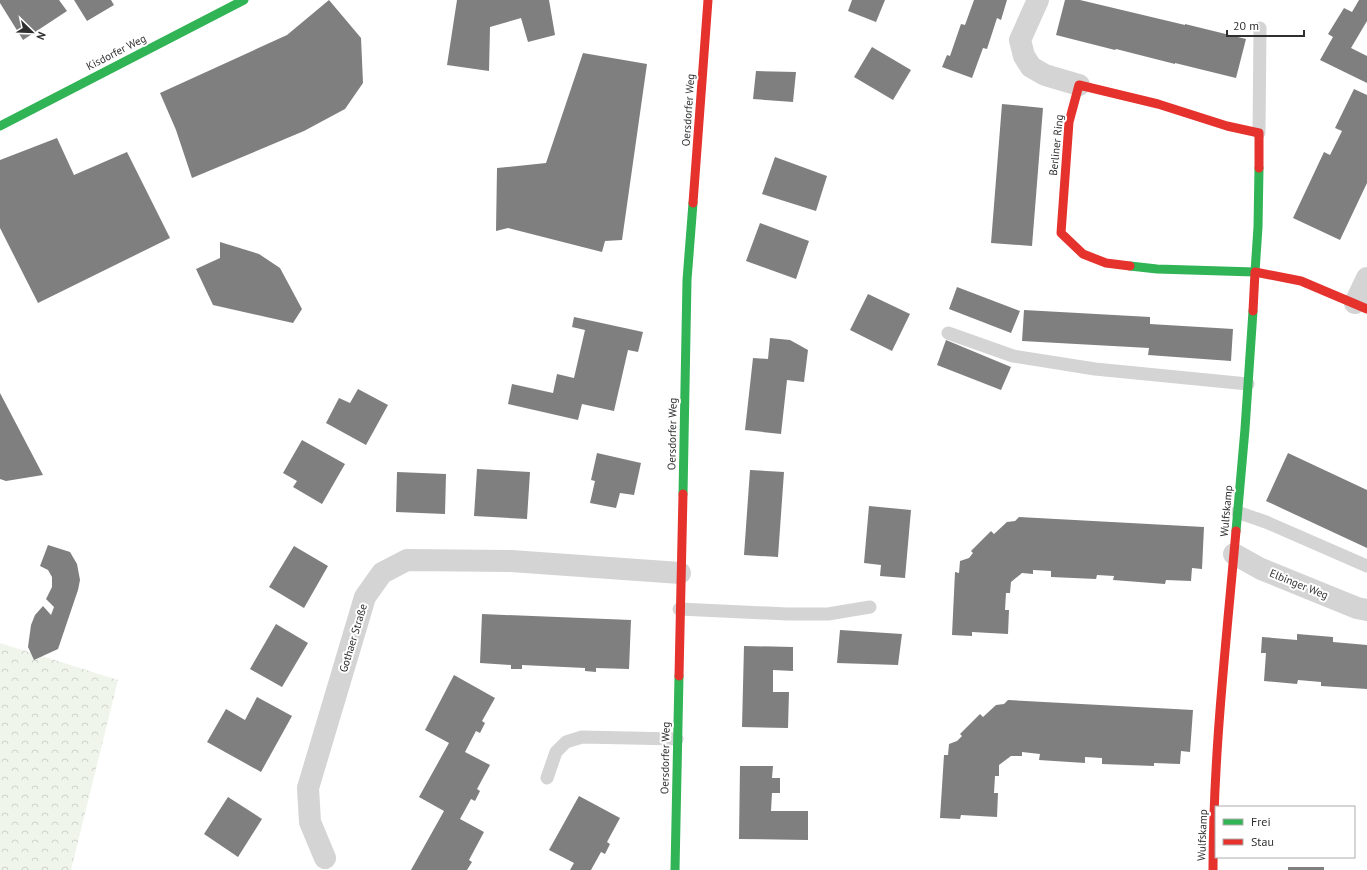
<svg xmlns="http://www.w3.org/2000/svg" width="1367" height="870" font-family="'PT Sans',sans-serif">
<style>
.forest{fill:url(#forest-crowns)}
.building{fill:#7f7f7f}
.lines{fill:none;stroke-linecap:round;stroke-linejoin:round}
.lane{stroke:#d4d4d4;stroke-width:13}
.street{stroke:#d4d4d4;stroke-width:22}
.fast{stroke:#30b455;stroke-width:9}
.jam{stroke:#e5322d;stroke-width:9}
.labels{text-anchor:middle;stroke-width:4;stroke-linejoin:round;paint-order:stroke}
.street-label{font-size:11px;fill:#2f2f2f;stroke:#fff}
</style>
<defs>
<pattern id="forest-crowns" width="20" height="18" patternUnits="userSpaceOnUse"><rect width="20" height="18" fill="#f0f5ec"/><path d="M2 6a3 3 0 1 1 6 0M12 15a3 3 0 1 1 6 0" fill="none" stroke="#ced2cb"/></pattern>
</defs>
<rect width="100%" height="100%" fill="#fff"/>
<path class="forest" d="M0,643L118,680L71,870H0Z"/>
<path class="building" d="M0,0H59L67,11L23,40L0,3Z
M74,0H111L114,5L87,21Z
M329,0L361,38L363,83L345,109L304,131L192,178L176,130L160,93L287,35Z
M457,0H549L555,35L528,42L521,18L490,27L489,71L447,65Z
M852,0H885L876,22L848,11Z
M974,0H1007L1001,20L997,18L987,49L983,48L972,78L942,67L947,55L950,56L961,24L965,25Z
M1065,0H1080L1185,25V24L1246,39L1236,78L1175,63V64L1116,49L1115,50L1056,35Z
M1359,0H1367V21L1351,48L1367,56V83L1320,60L1333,37L1328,34L1344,8L1352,12Z
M872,47L911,70L893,100L854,77Z
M583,53L647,64L622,240L605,241L602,252L508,228L496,231L497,168L546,163Z
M756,71L796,72L793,102L753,99Z
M1354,89L1367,95V183L1340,240L1293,218L1324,152L1330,155L1342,131L1335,128Z
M1002,104L1043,108L1032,246L991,243Z
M57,138L74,175L127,152L170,238L38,303L0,228V160Z
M775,157L827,176L816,211L762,194Z
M760,223L809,241L796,279L746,261Z
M220,242L259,254L280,268L302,309L293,323L213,305L196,269L220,258Z
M957,287L1020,311L1011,333L949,309Z
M868,294L910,314L892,351L850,330Z
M1024,310L1150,317V324L1233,329L1231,361L1148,355L1149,348L1022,341Z
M574,317L643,332L638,352L628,350L614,411L582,404L578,420L508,404L512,384L553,393L557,374L574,378L585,330L572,327Z
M770,338L790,340L808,350L804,382L787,380L781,434L745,430L753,358L768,359Z
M946,340L1011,367L1001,390L937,365Z
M358,389L388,405L366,445L326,423L339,398L350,403Z
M0,393L43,475L6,481L0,479Z
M302,440L345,464L322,504L293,487L297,481L283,473Z
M597,453L641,463L634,495L620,493L616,508L590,503L595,481L591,480Z
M1288,453L1367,490V548L1266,501Z
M477,469L530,472L527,519L474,516Z
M750,470L784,472L778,557L744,555Z
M397,472L446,474L445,514L396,512Z
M869,506L911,510L905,578L880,576L881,565L864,563Z
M1019,517L1204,527L1202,569L1192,568L1191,581L1166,580L1165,584L1113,580L1114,576L1097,575L1096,579L1051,577V571L1033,570V574L1022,573L1011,582L1010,593H1006L1005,610H1009L1008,634L972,632V636L952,635L955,572L959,573L960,561L969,558L973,553L971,551L991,531L994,534L1007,522L1015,521Z
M48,545L70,552L77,564L80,580L78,590L58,649L34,660L28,647L31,625L35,615L43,606L51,615L54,607L46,599L52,587V577L48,570L40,566Z
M294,546L328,566L304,608L269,587Z
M482,614L631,620L629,669L596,668V672L585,671V668L522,665V669H511V665L480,663Z
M276,624L308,643L282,687L250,669Z
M840,630L902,634L898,665L837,663Z
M1297,634L1333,637V642L1367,645V689L1321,686V682L1298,680L1297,684L1264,681L1266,653H1261L1262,637L1297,640Z
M744,646L793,647V671L773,670V692H789L788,728L742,727Z
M454,675L495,698L482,721L485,723L480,733L476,731L465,752L490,765L477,789L480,791L475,801L471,799L460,819L484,832L469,860L472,862L467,870H411L444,811L419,797L449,743L425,730Z
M257,697L292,716L261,772L207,742L226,709L245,720Z
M1008,700L1193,710L1190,752L1181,751L1180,764L1154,763V766L1102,764V758L1085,757V763L1039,760L1040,754L1022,752V756H1011L999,765V776H995L994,793H998L997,817L961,815L960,819L940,818L944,755H948L949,744L957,741L962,736L960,734L980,714L983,717L996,705L1004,704Z
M740,766H773L772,778H780V793H772L771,811H808V840L739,839Z
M579,796L620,818L607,842L610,844L605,854L601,852L591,870H570L574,863L549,850Z
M228,797L262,819L238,857L204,834Z
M1288,867H1324V870H1288Z"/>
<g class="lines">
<path class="lane" d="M1259,133L1260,28
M948,333L1013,356L1095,369L1248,384
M1237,512L1266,522L1367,566
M679,609L787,614H828L870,607
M547,778L556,752L566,742L582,737L677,739"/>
<path class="street" d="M1038,0L1020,40L1024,56L1031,67L1045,75L1079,85
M1355,303L1367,278
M1234,554L1261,569L1357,608L1367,610
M325,858L310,822L308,788L365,597L382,573L407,560L511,561L680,573"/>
<path class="fast" d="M0,126L244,0
M1130,266L1157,269L1255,272L1258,227L1259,168
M683,494L687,280L693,203
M1236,531L1245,429L1253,311
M675,870L679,676"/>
<path class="jam" d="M1079,85L1158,104L1227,126L1259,133V168
M1079,85L1069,122L1061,233L1083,254L1106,263L1130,266
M693,203L708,0
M1253,311L1255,272L1301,281L1367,309
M679,676L683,494
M1213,870C1213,757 1226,644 1236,531"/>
</g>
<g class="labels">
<g class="street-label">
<text transform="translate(116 52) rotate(-27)" y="4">Kisdorfer Weg</text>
<text transform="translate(688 110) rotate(-86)" y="4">Oersdorfer Weg</text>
<text transform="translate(1056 145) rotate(-84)" y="4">Berliner Ring</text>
<text transform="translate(672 434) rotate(-89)" y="4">Oersdorfer Weg</text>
<text transform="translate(1226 511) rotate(-85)" y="4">Wulfskamp</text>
<text transform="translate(1299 584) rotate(22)" y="4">Elbinger Weg</text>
<text transform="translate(353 638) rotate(-73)" y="4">Gothaer Straße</text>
<text transform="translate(665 758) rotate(-89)" y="4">Oersdorfer Weg</text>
<text transform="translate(1202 835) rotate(-88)" y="4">Wulfskamp</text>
</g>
</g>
<rect x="1215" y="806" width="140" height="52" fill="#ffffff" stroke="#acacac"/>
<rect x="1223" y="819" width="20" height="6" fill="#30b455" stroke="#acacac"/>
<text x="1251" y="826" font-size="12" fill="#2f2f2f">Frei</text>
<rect x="1223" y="839" width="20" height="6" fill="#e5322d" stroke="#acacac"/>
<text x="1251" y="846" font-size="12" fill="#2f2f2f">Stau</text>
<g transform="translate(32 32) rotate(113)" stroke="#ffffff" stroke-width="3" paint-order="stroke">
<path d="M0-3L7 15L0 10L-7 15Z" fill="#2f2f2f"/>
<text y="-6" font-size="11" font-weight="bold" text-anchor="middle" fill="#2f2f2f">N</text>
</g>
<path d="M1227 30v6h77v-6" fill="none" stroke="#2f2f2f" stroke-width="2"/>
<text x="1233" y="30" font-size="12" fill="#2f2f2f" stroke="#ffffff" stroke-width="3" paint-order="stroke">20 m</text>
</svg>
